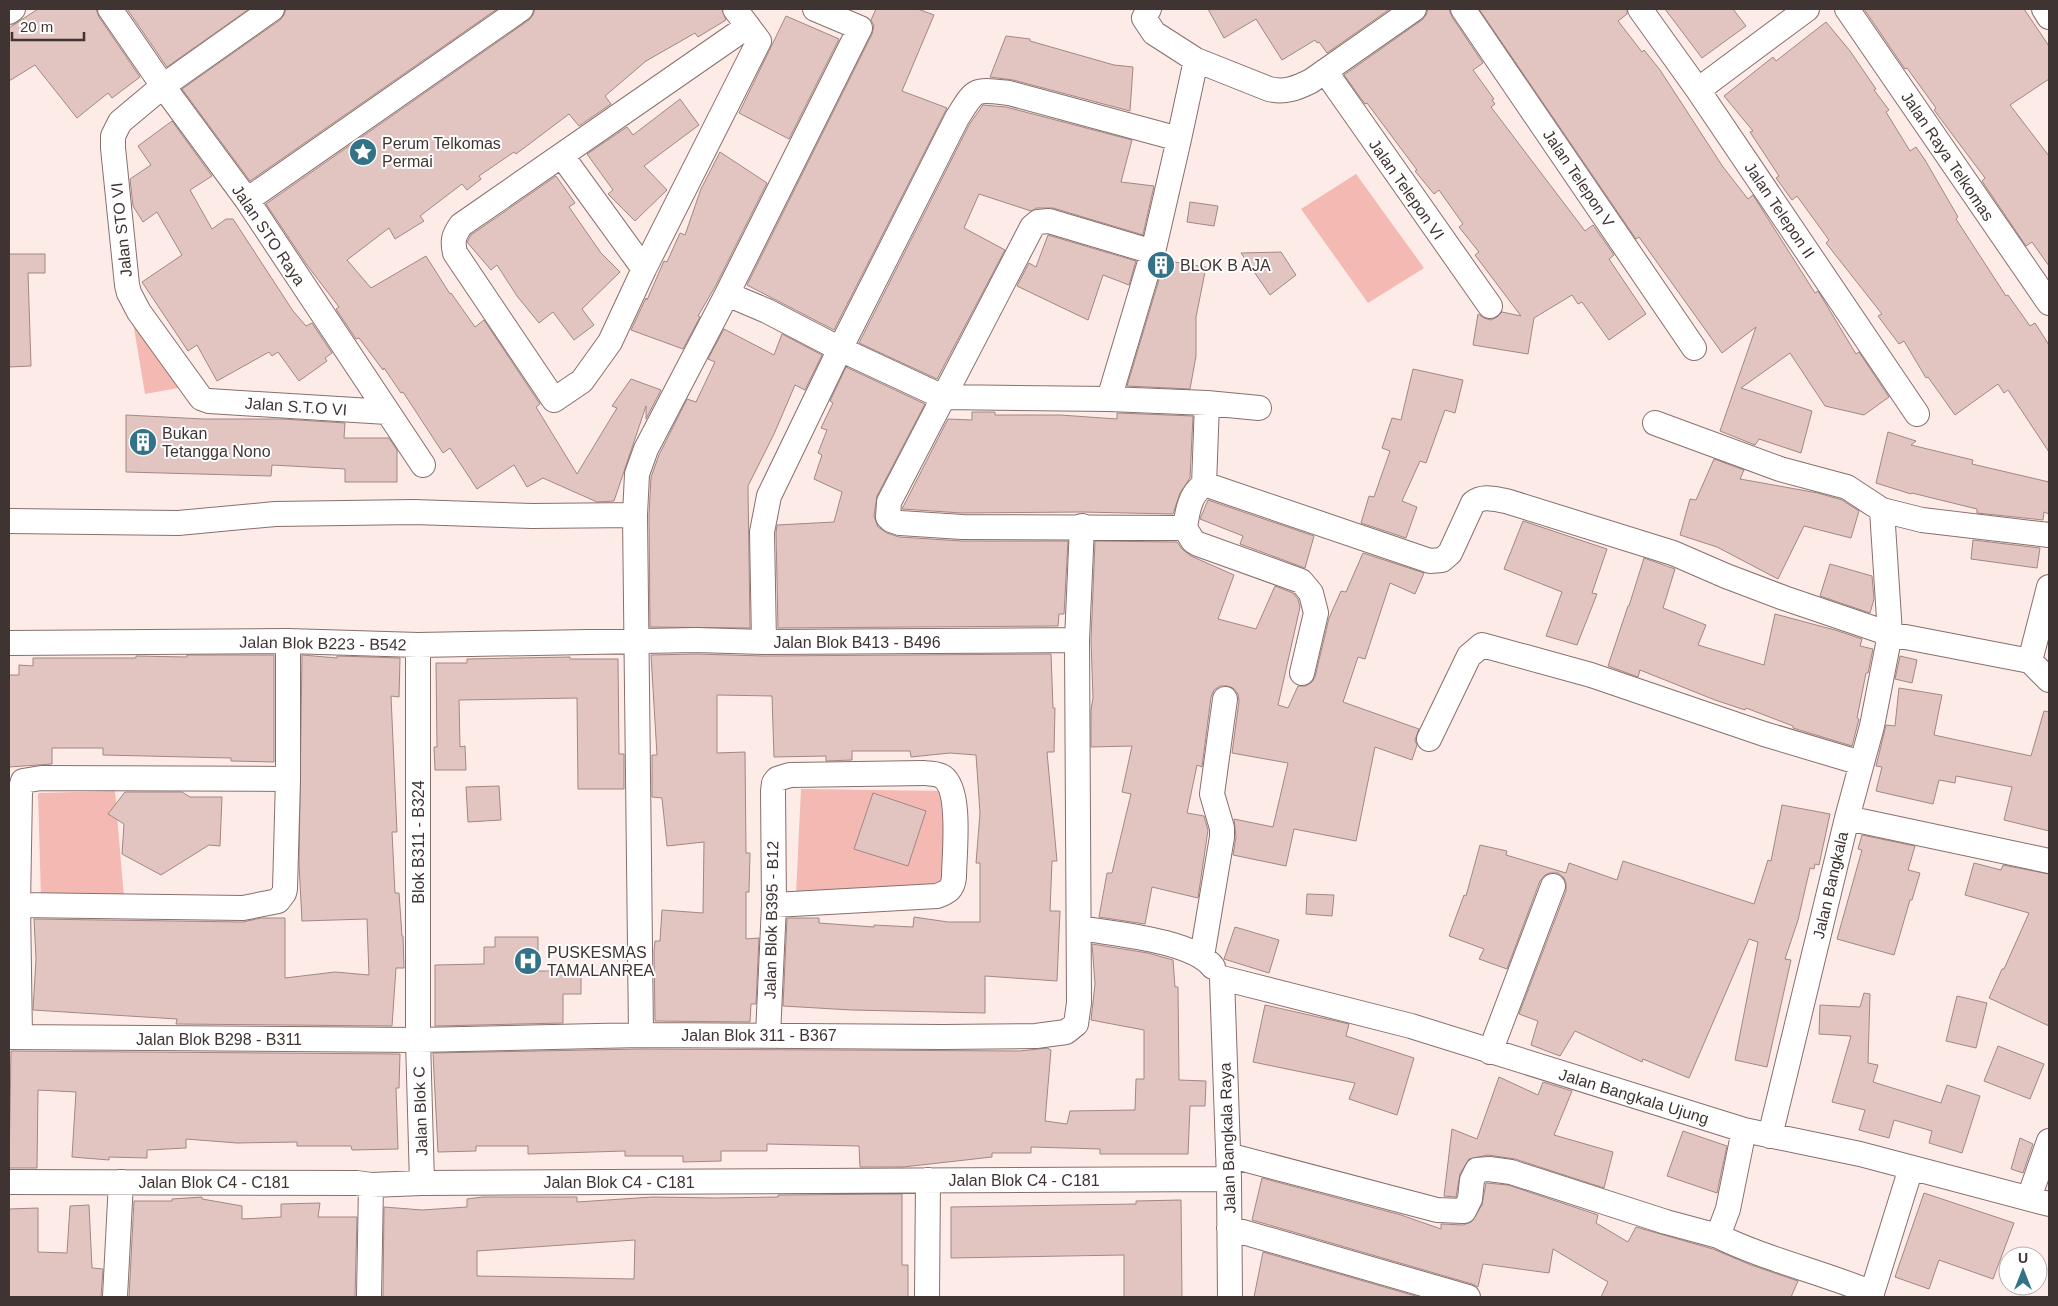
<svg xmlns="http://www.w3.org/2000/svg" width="2058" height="1306" font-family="Helvetica,sans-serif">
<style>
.green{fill:#f4b9b2}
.building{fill:#e2c5c1;stroke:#a28784;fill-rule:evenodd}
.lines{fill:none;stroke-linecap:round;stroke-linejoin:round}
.minor-casing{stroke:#896f6c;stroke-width:26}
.minor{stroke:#fff;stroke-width:24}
.labels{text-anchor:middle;stroke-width:4;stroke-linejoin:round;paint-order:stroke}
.poi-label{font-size:16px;fill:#403433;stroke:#fff;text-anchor:start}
.street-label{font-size:16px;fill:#403433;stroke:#fff}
</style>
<rect width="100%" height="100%" fill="#fdebe8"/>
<path class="green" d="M1356,174L1424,268L1368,303L1301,209Z
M132,316L178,388L145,394Z
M801,789L945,791L943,889L796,894Z
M115,791L124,898H41L38,793Z"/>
<path class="building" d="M38,9H96L99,17L140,77L112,98L108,93L77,118L35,65L9,81V28Z
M127,9H249L167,67Z
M286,9H497L250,181L182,89L280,20L284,15Z
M535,9H722L726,20L698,37L695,33L646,61L605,96L611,104L579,126L569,114L516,154L514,152L479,176L481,179L467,190L462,184L420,216L424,221L395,239L389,228L347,260L371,288L426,256L450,294L451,293L475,327L484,320L540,404L536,407L577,474L617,408L612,406L631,379L661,390L646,419V406L614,501L597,502L543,478L527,487L514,465L477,489L450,448L443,453L403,392L401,393L384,368L383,370L359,338L356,339L336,309L339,307L307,265L266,204L529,20L533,15Z
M876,9H918L934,15L902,91L947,108L834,330L747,285L872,34L874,26L871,20Z
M1208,9H1390L1327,53L1319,42L1317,43L1315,40L1282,60L1256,19L1224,38Z
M1428,9H1449L1452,17L1483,63L1473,70L1494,99L1492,100L1495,104L1491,107L1585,231L1593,225L1614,255L1609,259L1646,314L1609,340L1582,302L1578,304L1572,295L1534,318L1528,354L1473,345L1478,314L1484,318L1491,320L1497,317L1502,312L1521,316L1475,255L1479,252L1459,227L1463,224L1439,190L1434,194L1415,171L1417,170L1367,103L1365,104L1344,75L1422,20L1426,15Z
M1479,9H1627V14L1618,21L1642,52L1644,50L1660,70L1723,167L1748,199L1753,195L1815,293L1818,291L1856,354L1859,352L1889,397L1864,415L1825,406L1790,353L1741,388L1812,411L1801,453L1759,439L1755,445L1720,431L1756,327L1722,353L1639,237L1636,239Z
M1665,9H1733L1746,26L1702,58Z
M1864,9H2024L2049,46V79L2010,105L2049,156V266L2032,242L2026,246L1982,181L1985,178L1934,110L1936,108L1907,68L1905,69Z
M786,16L839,39L789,139L739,113Z
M1826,22L1850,51L1876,89L1874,90L1889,110L1886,112L1910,151L1916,147L1925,160L1958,217L1956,219L2006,296L2008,295L2030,326L2035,323L2049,345V452L2008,390L2004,393L1998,384L1955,415L1928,377L1926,378L1904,341L1899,344L1878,316L1882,314L1826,243L1829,240L1797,196L1792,200L1776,178L1779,176L1750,132L1753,131L1724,96L1773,57L1776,61Z
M1006,36L1030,39V41L1114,65L1133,67L1130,111L1013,80L990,77Z
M680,99L699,125L644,166L667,190L635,221L608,194L613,190L587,154L627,127L633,135Z
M983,105L1006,107L1132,140L1121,182L1154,186L1143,235L1053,208H1037L1031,211L979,194L964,228L1005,250L937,379L859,343L969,125Z
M172,121L212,176L190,190L212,229L226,219H233L293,311L306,326L312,323L332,353L325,358L327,361L299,381L278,352L272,356L269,352L217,381L197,345L188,351L142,282L182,255L157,212L143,222L133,206L130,179L151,165L138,146Z
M720,152L767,183L716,285L698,316L700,317L683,349L631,330L646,298L647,300L664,261L667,262L680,233L685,235L701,189Z
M556,176L575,203L569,207L601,253L620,272L582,309L594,325L574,340L553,312L539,323L517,296L497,265L491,270L467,242L471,235Z
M1190,202L1218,206L1214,226L1187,222Z
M1048,235L1136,261L1129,285L1103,275L1088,320L1017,286L1029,263L1036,267Z
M1281,252L1296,275L1270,295L1241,253Z
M9,254H45V273H28L31,366L9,367Z
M1166,256H1169L1168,261L1206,267L1196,317V356L1190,389L1127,386Z
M724,329L774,355L782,334L822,355L805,390L795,385L774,434L748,486L750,628L650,627L649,515L651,477L659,455L687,399L696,402L715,362L708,359Z
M846,367L925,404L877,496L874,516L878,527L887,533L899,537L962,541H1068L1064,614H1059L1058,626L778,628L776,533L777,525L834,522L842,492L814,479L822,455L818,453L827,430L821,428L833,403L830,401Z
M1413,369L1463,380L1455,413L1445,410L1426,463L1420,461L1402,501L1417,507L1406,538L1361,523L1369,496L1374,497L1390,451L1382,448L1392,418L1401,420Z
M972,412H995V415H1060L1117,419V413L1193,416L1190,478L1180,493L1173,514L1082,512L962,513L902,509L948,419L972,420Z
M126,415L203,419H282L345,423L344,438H389L397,450V482H345V469L272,465L271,476L126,472Z
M1888,432L1916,441L1911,445L1973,460L1972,464L2049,482V514L2044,512L2043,520L1977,513V509L1912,493L1911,494L1876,483Z
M1714,459L1744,470L1740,479L1818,493L1842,500L1859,511L1851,538L1804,526L1778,579L1717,547L1680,535L1690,499L1696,500Z
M1208,500L1314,536L1305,568L1240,544L1243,536L1200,519Z
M1523,521L1607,549L1592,593L1597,594L1577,645L1546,636L1562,592L1504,569Z
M1973,540L2040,548L2037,568L1971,559Z
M1095,541L1177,542L1182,549L1191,556L1234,575L1218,619L1256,629L1275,586L1293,593L1298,599L1300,607L1278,705L1288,708L1298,686H1306L1312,682L1315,677L1329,618L1341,591L1346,592L1363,553L1424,573L1415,594L1390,583L1365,659L1358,657L1343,702L1419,729L1415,740L1417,745L1412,760L1375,747L1356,841L1294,829L1286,866L1233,855L1236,837L1234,819L1273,827L1288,763L1232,753L1239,701L1238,694L1233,688L1227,686H1220L1214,690L1211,697L1202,767L1197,765L1187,813L1204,816L1208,830L1198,898L1152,887L1145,924L1099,917L1107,873H1112L1131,794L1122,792L1132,746L1091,747V710L1093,698L1091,640Z
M1644,558L1675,569L1663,608L1706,625L1698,645L1764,665L1775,614L1835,630L1862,639L1860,646L1873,649L1868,673H1866L1857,718L1859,719L1852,746L1793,728V726L1746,708L1745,710L1715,700L1640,670L1638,677L1608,666L1628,606H1629Z
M1830,564L1872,576L1874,599L1870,613L1820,596Z
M696,654L764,656L1051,654L1053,708H1055L1054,752H1047L1057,861H1052L1050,911H1060L1057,981L985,976V1013L852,1010L783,1006L787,918H819V923L874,927V925L913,927L914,917L948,922H980V863H976L980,813L976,755L950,753L911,757L910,751H852V760L826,761V756L774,757L772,696L717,695V753L745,752L746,853H750L749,892H746V939L759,938L756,1004H751L750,1022L655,1021L654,951L655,941H660L662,910L703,913L704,842L667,846L662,798L652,797V755H657L651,655Z
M187,655H274V762L231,761V758L103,755V748H52V764L9,767V675H19V665L33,666V658H136V656L187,657Z
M302,655L337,658V656L400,658L399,697L391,696L397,832H392L395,893H399L402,936H403L404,968H396L392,1026L176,1024L177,1019L33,1010L36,959L34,919L243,922L261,918H285V978L335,972L369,975L367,919L302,921L299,863Z
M1900,656L1917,660L1912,683L1895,679Z
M570,657V659H618L619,754H624V789H578L577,698L459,700L460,747L465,746L466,770H435L434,747H437L436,663H467V659Z
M1899,688L1942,695L1934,735L2031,756L2044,711L2049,712V831L2004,820L2012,787L1956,776L1955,783L1939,780L1933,804L1876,791L1882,767L1876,766L1879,754L1886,725L1895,726Z
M499,786L501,820L468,822L466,787Z
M125,792H182L190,797H222L220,846L209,845L161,875L122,854L124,824L108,814Z
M873,793L926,811L908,866L854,849Z
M1782,805L1830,814L1819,865L1815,864L1814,869L1810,868L1798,920L1785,959L1791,960L1767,1067L1735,1060L1758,942L1749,939L1689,1078L1643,1059L1642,1062L1575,1031L1560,1056L1531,1045L1538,1021L1519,1014L1566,891V883L1564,878L1558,873H1550L1545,875L1540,881L1507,969L1479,959L1484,949L1449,936L1464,895L1466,896L1480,845L1507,851L1506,855L1566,873L1569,863L1617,880L1623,861L1754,904L1768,860L1771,861Z
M1862,835L1915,846L1908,870L1920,873L1912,900H1910L1894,955L1837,939L1862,850L1858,849Z
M1974,863L2001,870L2003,865L2049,874V1026L1989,998L2002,969H2004L2029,913L1965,895Z
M1307,894L1334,895L1332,916L1306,914Z
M1235,927L1279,940L1269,973L1224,959Z
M495,937H538V971H581V994H563V1023L435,1026V965L484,964V947H495Z
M1092,944L1148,953L1173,960L1175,987H1178L1179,1080L1206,1081L1205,1106H1190L1188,1154H1100V1149L1031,1147V1153H992V1157L903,1167H860L859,1146L767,1144V1151H721V1161L683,1162V1156H625V1151L528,1154V1146H476V1151L438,1152L433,1053L641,1049L1020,1051L1047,1048L1051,1050L1045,1121L1067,1124L1070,1111L1135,1110L1136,1079H1144V1030L1091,1020L1095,984Z
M1864,993L1870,994L1868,1063L1878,1065L1873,1082L1941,1103L1947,1085L1980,1096L1962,1153L1929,1143L1932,1131L1894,1120L1889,1138L1859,1130L1865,1110L1832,1102L1851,1036L1819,1034L1820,1005L1860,1007Z
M1957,996L1987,1003L1976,1048L1946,1041Z
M1265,1005L1349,1024L1346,1036L1414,1058L1397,1115L1349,1099L1355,1083L1253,1062Z
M1998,1046L2044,1064L2030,1099L1984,1081Z
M11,1051L400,1054L399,1088H396L398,1149L352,1150L351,1146H297V1142L237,1143L186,1139V1148L147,1150V1158L109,1157V1160L72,1157L76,1092L38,1090L37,1168H9Z
M1499,1077L1538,1095L1543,1082L1572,1091L1554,1135L1613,1152L1604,1188L1515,1159L1488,1155L1469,1159L1460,1174L1456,1197L1444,1196L1452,1129L1477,1139Z
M1683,1131L1727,1146L1717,1193L1667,1176Z
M2020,1138L2033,1144L2023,1173L2011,1169Z
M1262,1178L1401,1215L1441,1229V1224L1463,1225L1471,1222L1482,1205L1486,1183L1508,1185L1598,1215L1596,1223L1628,1242L1636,1227L1713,1249L1751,1265L1798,1281L1791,1297H1601L1608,1282L1553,1249L1549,1273L1483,1264L1478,1287L1472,1284L1252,1220Z
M1924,1193L2014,1223L1993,1279L1939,1260L1929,1289L1895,1277Z
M902,1194V1265H908V1297H383L384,1207L422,1210L467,1207V1199L483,1197H577V1202L653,1197L716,1198L778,1197V1195ZM635,1240L634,1279L477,1276V1251Z
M202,1197V1199L242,1206V1219L281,1217V1204L320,1203L318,1217H357L355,1297H129L134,1201H172V1199Z
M1181,1200L1182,1297H1124V1255L951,1258V1207L1136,1204V1201Z
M89,1205L92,1268L103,1269L101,1297H9V1209L38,1208V1252L67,1253L70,1206Z
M1263,1252L1419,1297H1254Z"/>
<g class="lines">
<defs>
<path id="minor" d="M110,9L163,86L247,200L423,465
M272,9L163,86L120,122L113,136V148L127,285L129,293L139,312L201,398L209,401L387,412
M735,9L759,41L644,269L610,342L582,381L554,400L455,253C452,240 454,235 461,225L748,26
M1149,9L1144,18L1154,33L1196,60
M1463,9L1694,348
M1640,9L1698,90L1917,414
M1847,9L2049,303
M2044,9L2049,17
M9,12L13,9
M1325,71L1490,306
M1698,90L1807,9
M562,156L644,269
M247,200L521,9
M1153,252L1049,221L1038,222L1032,227L889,502L888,517L891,520L900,523L962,527L1185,528L1193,541L1198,544L1301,581L1311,593L1316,613L1302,673
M727,294L767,311L840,349L943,397L1109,399L1153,252L1179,139
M1109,399L1207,403L1259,408
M1655,423L1780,469L1847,487L1882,510L1890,634L1872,726L1847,818L1770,1136
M1204,485L1207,403
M1882,510L1922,520L2049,535
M9,521L178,523L275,514L414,512L532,516L635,515
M1185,528C1187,513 1190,493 1204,485L1210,486L1430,561L1442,560L1450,553L1473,503C1483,495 1494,499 1506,501L1673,553L1726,576L1784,598L1890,634L2030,661L2049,587
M764,642L762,532L769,496L840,349L957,118C976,88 973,89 1009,93L1179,139L1196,60L1269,89C1285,93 1297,88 1311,81L1414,9
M9,643L288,641L418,645L696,640L764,642L1077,640
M418,645V1040L422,1183
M2030,661L2049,680
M1429,739L1469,656L1482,645L1591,675L1764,734L1861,763
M1847,818L2049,861
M18,905L243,908L278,901L284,893L285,889L288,779V641
M1080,928C1114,934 1192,940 1213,967
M1202,956L1222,837V828L1212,794L1225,699
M1222,978L1411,1026L1744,1130L1860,1154L2049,1204
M1222,978L1229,1179L1230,1297
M641,1035L635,515L637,474L646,449L727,294L860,28L815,9
M768,1035L774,905L773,791L774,783L777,779L790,775L924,773C930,774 937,773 943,777C962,791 954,854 954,877C953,889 948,892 937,896L774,905
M9,1037L418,1040L641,1035L943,1037L1036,1036L1066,1032L1076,1024L1079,1003L1077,640L1082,526
M20,1037L18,905L20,791L23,781L41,778L288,779
M1490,1052L1553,886
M1744,1130L1728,1209L1718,1236C1767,1260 1822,1272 1872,1293V1297
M1228,1155L1437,1210L1464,1211L1470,1199L1472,1180L1477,1170L1489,1169L1511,1172L1666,1222L1718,1236
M9,1182L357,1183L371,1185L422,1183L1229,1179
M2029,1198L2049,1141
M1229,1228L1468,1297
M1872,1293L1911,1168
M115,1297L121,1182
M369,1297L371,1185
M927,1297L928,1180"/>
</defs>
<use href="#minor" class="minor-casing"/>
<use href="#minor" class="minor"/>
</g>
<defs>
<symbol id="sight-disc" viewBox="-11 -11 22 22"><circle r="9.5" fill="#337387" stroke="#fff"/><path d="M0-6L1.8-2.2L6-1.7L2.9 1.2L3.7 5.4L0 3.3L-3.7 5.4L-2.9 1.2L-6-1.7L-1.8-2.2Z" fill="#fff"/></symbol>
<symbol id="building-disc" viewBox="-11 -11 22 22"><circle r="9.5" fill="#337387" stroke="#fff"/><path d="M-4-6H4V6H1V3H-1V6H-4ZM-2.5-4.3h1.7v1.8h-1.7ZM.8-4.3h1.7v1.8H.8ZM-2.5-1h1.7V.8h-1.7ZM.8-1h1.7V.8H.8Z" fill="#fff"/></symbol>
<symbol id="hospital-disc" viewBox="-11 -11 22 22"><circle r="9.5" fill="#337387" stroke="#fff"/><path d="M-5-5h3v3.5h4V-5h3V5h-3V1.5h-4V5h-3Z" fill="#fff"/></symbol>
</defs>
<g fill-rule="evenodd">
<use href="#sight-disc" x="347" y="136" width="32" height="32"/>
<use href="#building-disc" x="1145" y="249" width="32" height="32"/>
<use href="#building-disc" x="127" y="426" width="32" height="32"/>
<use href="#hospital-disc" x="512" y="945" width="32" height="32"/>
</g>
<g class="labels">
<g class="poi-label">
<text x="382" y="149">Perum Telkomas<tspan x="382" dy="18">Permai</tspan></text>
<text x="1180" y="271">BLOK B AJA</text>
<text x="162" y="439">Bukan<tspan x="162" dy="18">Tetangga Nono</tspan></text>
<text x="547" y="958">PUSKESMAS<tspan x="547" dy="18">TAMALANREA</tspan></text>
</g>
<g class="street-label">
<text transform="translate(1948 156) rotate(56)" y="6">Jalan Raya Telkomas</text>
<text transform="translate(1579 178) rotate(56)" y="6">Jalan Telepon V</text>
<text transform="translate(1407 189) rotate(55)" y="6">Jalan Telepon VI</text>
<text transform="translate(1780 210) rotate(56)" y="6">Jalan Telepon II</text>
<text transform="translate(121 230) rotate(-96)" y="6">Jalan STO VI</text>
<text transform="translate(269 235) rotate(56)" y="6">Jalan STO Raya</text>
<text transform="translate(296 406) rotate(4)" y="6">Jalan S.T.O VI</text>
<text x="857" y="648">Jalan Blok B413 - B496</text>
<text transform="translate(323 643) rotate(1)" y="6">Jalan Blok B223 - B542</text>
<text transform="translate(418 842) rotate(-90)" y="6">Blok B311 - B324</text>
<text transform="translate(1830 885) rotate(-77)" y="6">Jalan Bangkala</text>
<text transform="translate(771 920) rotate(-89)" y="6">Jalan Blok B395 - B12</text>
<text x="759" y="1041">Jalan Blok 311 - B367</text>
<text x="219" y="1045">Jalan Blok B298 - B311</text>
<text transform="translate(1634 1096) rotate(17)" y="6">Jalan Bangkala Ujung</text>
<text transform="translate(420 1111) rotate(-92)" y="6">Jalan Blok C</text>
<text transform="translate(1227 1138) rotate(-92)" y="6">Jalan Bangkala Raya</text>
<text x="1024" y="1186">Jalan Blok C4 - C181</text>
<text x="214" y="1188">Jalan Blok C4 - C181</text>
<text x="619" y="1188">Jalan Blok C4 - C181</text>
</g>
</g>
<rect width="2058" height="1306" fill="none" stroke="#403433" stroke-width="20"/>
<g transform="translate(2023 1271)"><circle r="24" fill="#ffffff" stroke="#b3aead"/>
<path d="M0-4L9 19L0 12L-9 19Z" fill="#337387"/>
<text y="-8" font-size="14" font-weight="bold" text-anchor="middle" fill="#403433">U</text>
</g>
<path d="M12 32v8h72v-8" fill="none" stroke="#403433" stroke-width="2.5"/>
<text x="20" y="32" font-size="15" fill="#403433" stroke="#ffffff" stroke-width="4" paint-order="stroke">20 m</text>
</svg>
